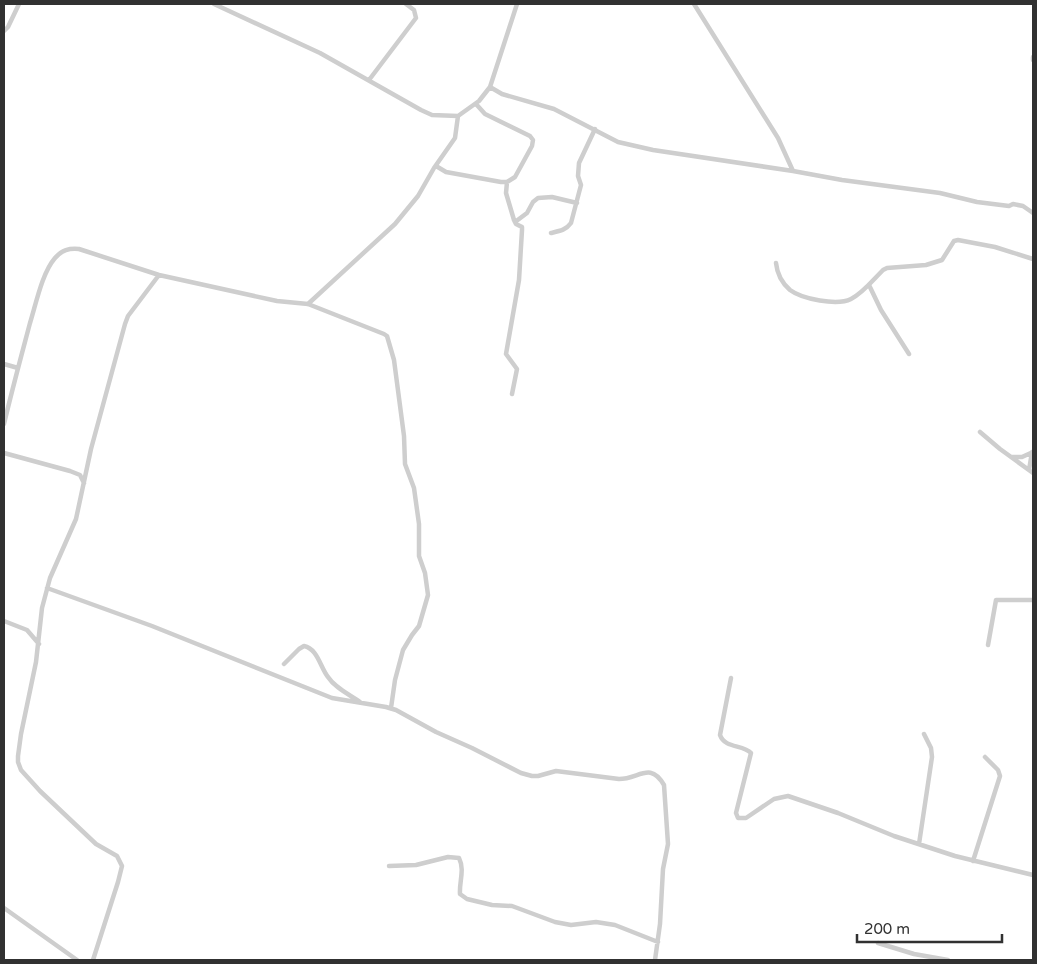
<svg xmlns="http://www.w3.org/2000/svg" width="1037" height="964" font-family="'Varela Round',sans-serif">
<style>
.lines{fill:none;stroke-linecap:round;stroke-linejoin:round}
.minor{stroke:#cecece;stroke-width:4.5}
</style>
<rect width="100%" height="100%" fill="#fff"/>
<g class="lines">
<path class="minor" d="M214,4L320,53L421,110L432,115L458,116L479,101L490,87L517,4
M694,4L778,138L793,171
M4,31L8,27L19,4
M1033,60V57
M369,80L416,18L414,10L406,4
M490,87L502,94L554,109L618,142L653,150L793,171L842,180L940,193L977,202L1009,206L1013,204L1023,206L1033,213
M436,166L446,172L501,182H507L515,177L532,146L533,140L530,136L485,114L476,104
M507,182L506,193L514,220L516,224L522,227V230L519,280L506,354L517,369L512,394
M515,222L527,213L533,202L538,198L552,197L577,203
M551,233C560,231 566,230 571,223L581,185L578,176L579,163L595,129
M776,263C777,273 782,283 790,290C802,299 837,306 851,299C863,293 873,280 883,270L887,268L926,265L942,260L954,241L958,240L995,247L1033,259
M869,285L881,310L909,354
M308,304L395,224L418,196L434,168L455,138L458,116
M4,364L18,368
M4,424C12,390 21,357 30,323C36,304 42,273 55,258C62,250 69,248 79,249L159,275L277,301L308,304L384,334L387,336L394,360L404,436L405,464L414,488L419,524V556L425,573L428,595L419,626L412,635L403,650L395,680L391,708
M980,432L1000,449L1033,473
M4,453L70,471L80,475L84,483
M1011,457H1022L1033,452
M1029,470L1032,452
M47,588L152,626L332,698L386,707L396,710L436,732L472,748L521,773L532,776H538L556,771L619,779C639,779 650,761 664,785L668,844L663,869L660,924L655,960
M4,621L27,630L39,644
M988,645L996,600H1033
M284,664L299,649L304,646C318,649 320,667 328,677C335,688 350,695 360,702
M731,678L720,735C725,749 743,744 751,753L736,813L738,818H746L774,799L788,796L838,813L894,836L955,856L1033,875
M919,844L932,757L931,748L924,734
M973,861L1000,776L998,770L985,757
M389,866L416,865L448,857L459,858C465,870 459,882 460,894L467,899L492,905L512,906L555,922L571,925L596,922L615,925L658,942
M4,908L77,960
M878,943L914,954L948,960
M93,960L118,882L122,866L117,856L96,844L40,791L21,770L18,762V756L21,734L36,662L42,608L50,578L76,519L91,449L125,324L128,316L159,275"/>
</g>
<rect width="1037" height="964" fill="none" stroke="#313131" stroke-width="10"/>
<path d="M857 934v8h145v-8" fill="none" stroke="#313131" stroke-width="2.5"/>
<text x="864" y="934" font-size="15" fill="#313131" stroke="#ffffff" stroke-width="4" paint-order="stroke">200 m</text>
</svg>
